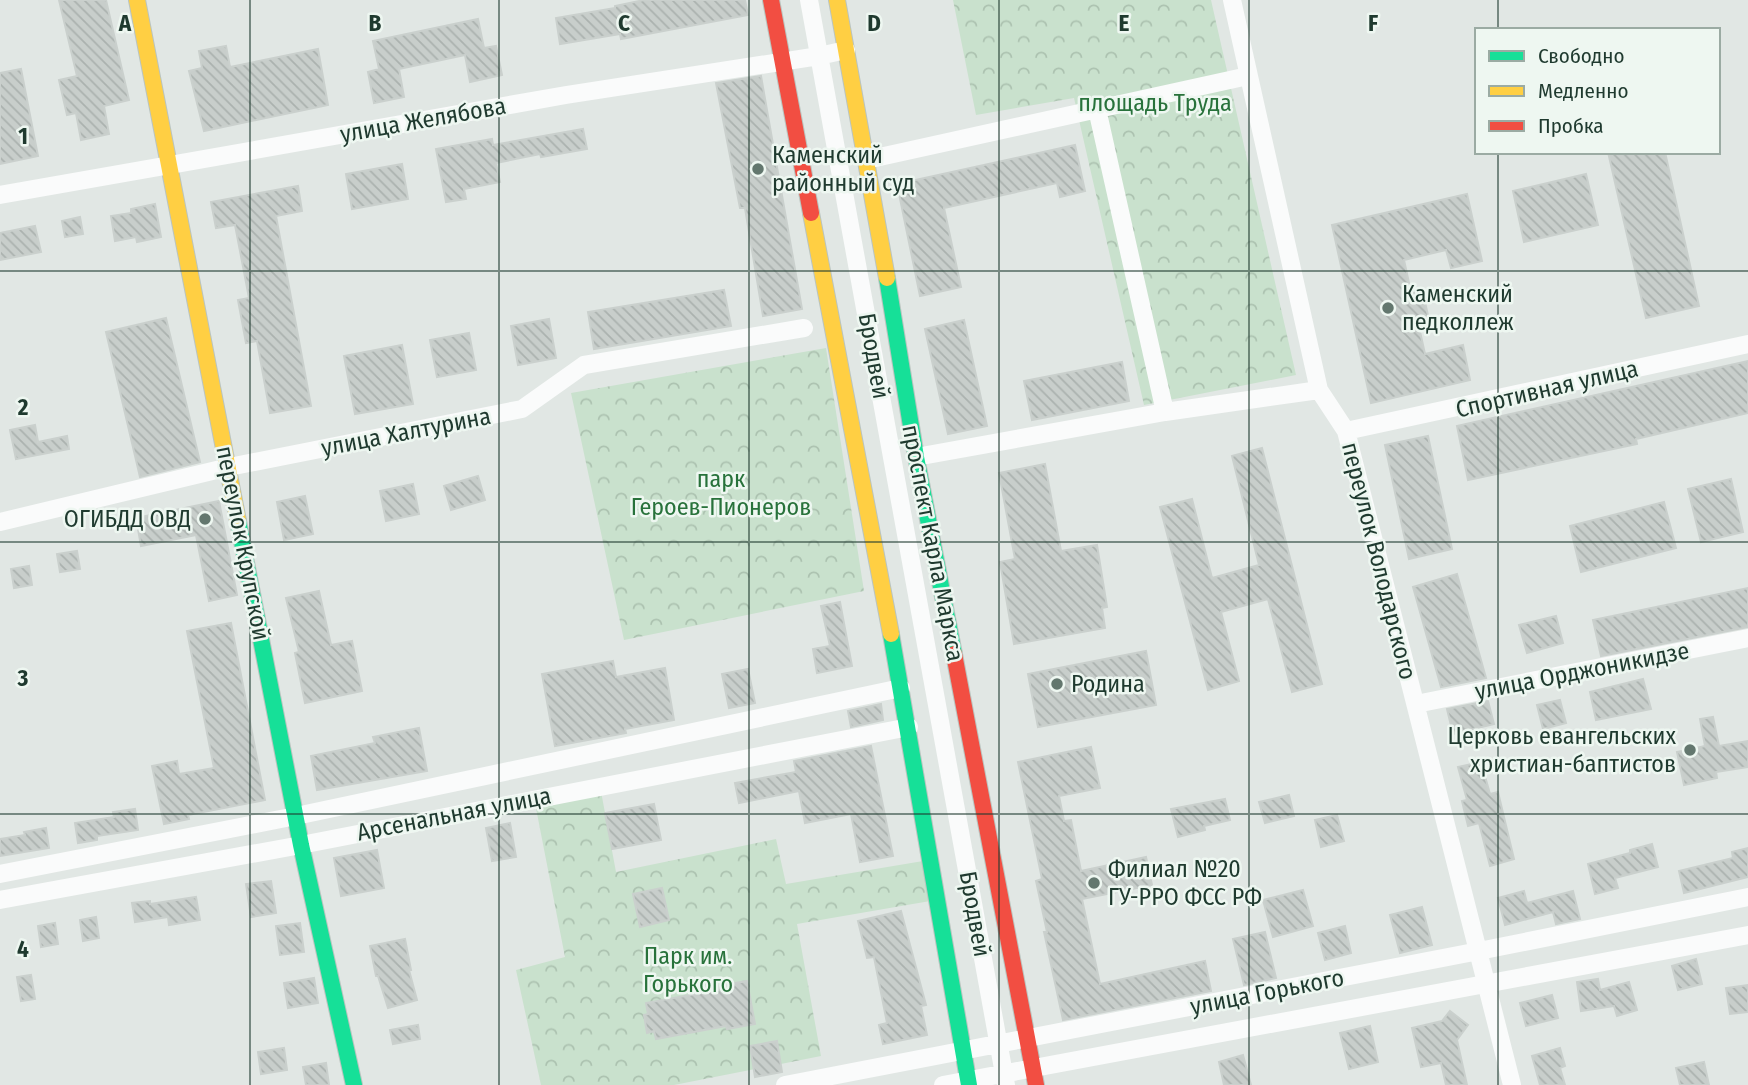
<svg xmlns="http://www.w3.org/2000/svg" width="1748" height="1085" font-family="'Fira Sans Condensed',sans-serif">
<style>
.park{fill:url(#park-crowns)}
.building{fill:url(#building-back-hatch);stroke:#cad0cd;stroke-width:2}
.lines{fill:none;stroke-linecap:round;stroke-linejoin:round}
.fast-casing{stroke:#bac4bf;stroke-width:18}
.slow-casing{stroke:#bac4bf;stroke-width:18}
.jam-casing{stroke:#bac4bf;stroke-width:18}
.street{stroke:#fafbfb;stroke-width:18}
.fast{stroke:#16e098;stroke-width:16}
.slow{stroke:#ffcf43;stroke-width:16}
.jam{stroke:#f24e42;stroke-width:16}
.grid{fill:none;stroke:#1f3a2f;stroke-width:2;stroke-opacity:0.55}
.poi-dot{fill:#63776e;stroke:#eef7f1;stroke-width:2.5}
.labels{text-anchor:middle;stroke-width:5;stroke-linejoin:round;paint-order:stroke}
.park-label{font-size:24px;fill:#28723b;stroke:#eef7f1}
.street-label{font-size:24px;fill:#1f3a2f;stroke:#eef7f1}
.poi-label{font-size:24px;fill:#1f3a2f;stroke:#eef7f1;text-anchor:start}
.grid-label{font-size:23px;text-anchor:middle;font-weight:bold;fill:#1f3a2f;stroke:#eef7f1;stroke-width:5;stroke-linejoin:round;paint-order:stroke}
</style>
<defs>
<pattern id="park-crowns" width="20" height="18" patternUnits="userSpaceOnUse" patternTransform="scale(1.75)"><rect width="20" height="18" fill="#c9e1cd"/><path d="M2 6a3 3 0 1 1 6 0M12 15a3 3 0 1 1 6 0" fill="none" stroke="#acc2b0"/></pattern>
<pattern id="building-back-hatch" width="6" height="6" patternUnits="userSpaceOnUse" patternTransform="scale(1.75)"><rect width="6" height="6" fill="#c8cecb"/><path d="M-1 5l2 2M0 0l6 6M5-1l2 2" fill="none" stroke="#abb2af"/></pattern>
</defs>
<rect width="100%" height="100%" fill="#e1e7e4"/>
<path class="park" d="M953,0H1211L1296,375L1144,405L1074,98L976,115Z
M826,348L864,591L624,640L571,393Z
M600,786L616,872L776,839L786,884L929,860L936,900L797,924L821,1056L674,1085H541L516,970L565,957L534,798Z"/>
<path class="building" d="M59,0H106L129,100L104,106L109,134L81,140L76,113L67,115L59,80L77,76Z
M644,0H745L748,15L621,39L620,34L560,44L556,18L615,8V6Z
M478,19L484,48L496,46L502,75L470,82L465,55L399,69L404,97L374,103L368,72L379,69L373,41Z
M226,46L230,67L318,49L328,105L204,131L189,71L202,68L199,51Z
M21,69L38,156L0,164V73Z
M761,76L802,309L763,316L745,208H740L716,83Z
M583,129L587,149L541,157L540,154L496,163L500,182L464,189L466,199L446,202L436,149L492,139L493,145Z
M1075,145L1085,191L1060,197L1057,183L944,208L961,287L920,296L897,184Z
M1608,152H1665L1699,306L1646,318Z
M402,164L408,199L352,209L346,174Z
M1586,174L1598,225L1524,242L1513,191Z
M298,186L302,211L276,216L311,406L270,413L257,341L246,343L238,300L249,298L235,225L216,228L211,202Z
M1467,194L1482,261L1451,268L1446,250L1404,260L1411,292L1422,289L1430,324L1419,327L1425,354L1463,345L1470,380L1371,403L1332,225Z
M155,204L161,237L137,242L136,237L115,241L111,216L131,213V209Z
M80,217L83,234L65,237L62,221Z
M35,226L41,252L0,260V233Z
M724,290L731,326L594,349L588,312Z
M166,318L200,462L140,477L106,332Z
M549,319L556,358L518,365L511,326Z
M964,320L987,426L948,434L925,329Z
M469,333L476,370L437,377L430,340Z
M402,345L413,404L355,414L344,356Z
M1748,361V413L1636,439L1637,444L1468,480L1457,426Z
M1122,362L1129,401L1032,420L1024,381Z
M35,425L38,442L67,436L69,449L16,459L10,430Z
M1428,436L1452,549L1409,559L1385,445Z
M1262,448L1322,684L1292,692L1268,599L1221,612L1239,681L1208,690L1160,507L1192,499L1212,578L1259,565L1232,456Z
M1045,464L1061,551L1097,545L1107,607L1102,608L1105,628L1014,644L1000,562L1015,559L999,473Z
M478,476L485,500L451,510L444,486Z
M1731,479L1743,532L1701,542L1688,489Z
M413,484L419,514L386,521L380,491Z
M305,496L313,534L284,540L277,502Z
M219,501L237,595L209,601L196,535L141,546L136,518Z
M1664,502L1676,548L1581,572L1570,526Z
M77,551L80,569L60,572L57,554Z
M29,566L32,585L14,588L11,569Z
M1457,574L1486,678L1441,687L1413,587Z
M1748,588V627L1601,656L1593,620Z
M319,591L331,645L352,641L362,691L305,703L295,653L299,652L286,598Z
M840,602L852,666L817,673L813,649L830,646L821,606Z
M1556,616L1563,643L1527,653L1519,625Z
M231,623L265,800L188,815L189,819L164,824L152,766L177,761L179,774L214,768L187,631Z
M1146,651L1156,705L1038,727L1028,674Z
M613,661L616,677L665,668L674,720L625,729L626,733L555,746L542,674Z
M748,669L755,703L729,708L722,674Z
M1643,679L1651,709L1596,720L1590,692Z
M1560,700L1566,723L1543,729L1537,705Z
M1488,701L1494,724L1453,734L1447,709Z
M881,704L883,720L851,727L848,711Z
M1713,717L1719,746L1748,741V767L1716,772L1717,778L1684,785L1677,752L1705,746L1700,719Z
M419,728L427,771L317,790L311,756L375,743L373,737Z
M871,746L893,856L860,862L851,814L805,823L799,791L739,803L735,783L796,772L794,761Z
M1091,747L1100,788L1059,796L1064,821L1071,820L1081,871L1146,857L1152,885L1082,899L1100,984L1205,961L1211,991L1063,1020L1044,932H1047L1036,881L1042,879L1018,762Z
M1481,762L1490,794L1498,792L1514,859L1490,866L1479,823L1468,826L1462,801L1467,800L1458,767Z
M1289,795L1294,816L1265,823L1259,802Z
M1225,799L1230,820L1204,826L1205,830L1178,837L1171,809Z
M654,804L661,840L612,849L605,813Z
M135,809L138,830L97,836V840L78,843L75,823L114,817L113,812Z
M1337,815L1344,841L1321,847L1315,820Z
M510,823L516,857L492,861L486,828Z
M46,828L49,848L0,856V839L25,835L24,832Z
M1652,844L1658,867L1615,878L1618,888L1595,894L1588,864L1630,853V850Z
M1748,848V877L1684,893L1679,871L1733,858L1732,852Z
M377,850L384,888L341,896L334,858Z
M271,881L276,913L251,917L246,884Z
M662,888L669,920L640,927L633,894Z
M1303,890L1313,926L1273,937L1263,900Z
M1524,891L1527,903L1573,891L1580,919L1556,924L1553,912L1505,925L1498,898Z
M196,897L200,920L169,925L168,917L135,922L132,903L150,901V904Z
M1422,907L1432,945L1400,953L1390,915Z
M901,911L926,1005L921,1006L927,1035L883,1044L879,1025L887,1023L874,957L867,958L858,921Z
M96,917L99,938L83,941L80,920Z
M55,923L58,944L41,947L38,926Z
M300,923L304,952L280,955L276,926Z
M1345,926L1351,953L1325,960L1318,933Z
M1265,932L1276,978L1244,985L1233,939Z
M405,939L411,970H409L417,1000L388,1008L378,976H376L370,946Z
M1696,959L1702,984L1678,990L1672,966Z
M31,975L35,999L21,1001L17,977Z
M314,978L318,1003L288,1008L284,983Z
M1598,979L1600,990L1629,982L1637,1010L1617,1016L1614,1006L1581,1011L1577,982Z
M747,981L755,1024L727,1029L726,1026L656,1039L654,1031L647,1033L644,1015L648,1014L646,1003L718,990V986Z
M1748,985V1012L1730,1014L1726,988Z
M1552,995L1558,1018L1526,1026L1520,1003Z
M1450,1011L1468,1025L1457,1040L1467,1085H1446L1441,1063L1421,1067L1412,1028L1442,1021Z
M418,1025L420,1039L393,1044L390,1030Z
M1370,1026L1378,1062L1349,1069L1340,1033Z
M777,1041L782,1072L755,1077L750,1046Z
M284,1048L287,1070L261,1074L258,1052Z
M1560,1048L1565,1066L1560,1068L1565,1085H1540L1532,1056Z
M1243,1055L1251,1085H1224L1219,1062Z
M1704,1062L1709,1085H1680L1676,1068Z
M326,1063L329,1085H306L303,1067Z"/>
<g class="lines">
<defs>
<path id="fast" d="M887,278L916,457L954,654
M238,521L301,845L354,1085
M891,634L969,1085"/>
<path id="slow" d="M137,0L238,521
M837,0L887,278
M811,213L891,634"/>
<path id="jam" d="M771,0L811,213
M954,654L1036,1085"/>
</defs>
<use href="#fast" class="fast-casing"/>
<use href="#slow" class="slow-casing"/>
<use href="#jam" class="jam-casing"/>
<path class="street" d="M809,0L1006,1085
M1232,0L1319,390L1346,431L1512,1085
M1097,109L1165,412
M866,160L1248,76
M0,195L566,95L819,56L846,50
M1346,431L1748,344
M916,457L1165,412L1319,390
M0,522L229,467L522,409L584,365L804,328
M1416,704L1748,638
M0,874L296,816L901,688
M0,900L301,845L909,727
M785,1085L1479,951L1748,897
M943,1085L1748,935"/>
<use href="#fast" class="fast"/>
<use href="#slow" class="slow"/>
<use href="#jam" class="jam"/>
</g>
<path class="grid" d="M250,0V1085M499,0V1085M749,0V1085M999,0V1085M1249,0V1085M1498,0V30M1498,152V1085M0,271H1748M0,542H1748M0,814H1748"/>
<g class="poi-dot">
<circle cx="758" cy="169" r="7"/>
<circle cx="1388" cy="308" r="7"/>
<circle cx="205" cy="519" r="7"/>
<circle cx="1057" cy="684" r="7"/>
<circle cx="1690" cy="750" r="7"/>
<circle cx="1094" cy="883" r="7"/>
</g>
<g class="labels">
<g class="park-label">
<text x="1155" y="111">площадь Труда</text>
<text x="721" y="487">парк<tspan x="721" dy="28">Героев-Пионеров</tspan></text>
<text x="688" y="964">Парк им.<tspan x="688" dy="28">Горького</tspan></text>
</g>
<g class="street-label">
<text transform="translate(423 120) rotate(-10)" y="8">улица Желябова</text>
<text transform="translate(874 356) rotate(80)" y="8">Бродвей</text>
<text transform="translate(1547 389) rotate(-13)" y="8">Спортивная улица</text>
<text transform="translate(406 432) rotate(-11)" y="8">улица Халтурина</text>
<text transform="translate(243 543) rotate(79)" y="8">переулок Крупской</text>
<text transform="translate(933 543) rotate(79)" y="8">проспект Карла Маркса</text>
<text transform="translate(1379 561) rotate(76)" y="8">переулок Володарского</text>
<text transform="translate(1582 671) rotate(-11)" y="8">улица Орджоникидзе</text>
<text transform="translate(454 814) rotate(-11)" y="8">Арсенальная улица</text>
<text transform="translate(975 914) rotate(80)" y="8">Бродвей</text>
<text transform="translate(1267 992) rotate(-11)" y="8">улица Горького</text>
</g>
<g class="poi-label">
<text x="772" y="163">Каменский<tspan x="772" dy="28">районный суд</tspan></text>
<text x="1402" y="302">Каменский<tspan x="1402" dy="28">педколлеж</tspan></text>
<text x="191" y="527" text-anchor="end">ОГИБДД ОВД</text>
<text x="1071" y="692">Родина</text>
<text x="1676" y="744" text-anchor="end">Церковь евангельских<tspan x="1676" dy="28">христиан-баптистов</tspan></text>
<text x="1108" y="877">Филиал №20<tspan x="1108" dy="28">ГУ-РРО ФСС РФ</tspan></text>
</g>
</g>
<g class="grid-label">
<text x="125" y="31">A</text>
<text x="375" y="31">B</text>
<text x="624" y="31">C</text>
<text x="874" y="31">D</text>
<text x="1124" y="31">E</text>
<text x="1373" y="31">F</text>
<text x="23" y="144">1</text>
<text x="23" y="415">2</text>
<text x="23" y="686">3</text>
<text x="23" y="957">4</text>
</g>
<rect x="1475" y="28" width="245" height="126" fill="#eef7f1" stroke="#9baba3" stroke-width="2"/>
<rect x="1489" y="51" width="35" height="10" fill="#16e098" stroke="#9baba3" stroke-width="2"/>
<text x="1538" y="63" font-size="21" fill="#1f3a2f">Свободно</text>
<rect x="1489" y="86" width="35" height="10" fill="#ffcf43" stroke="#9baba3" stroke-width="2"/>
<text x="1538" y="98" font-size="21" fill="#1f3a2f">Медленно</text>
<rect x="1489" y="121" width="35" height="10" fill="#f24e42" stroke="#9baba3" stroke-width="2"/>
<text x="1538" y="133" font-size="21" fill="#1f3a2f">Пробка</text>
</svg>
